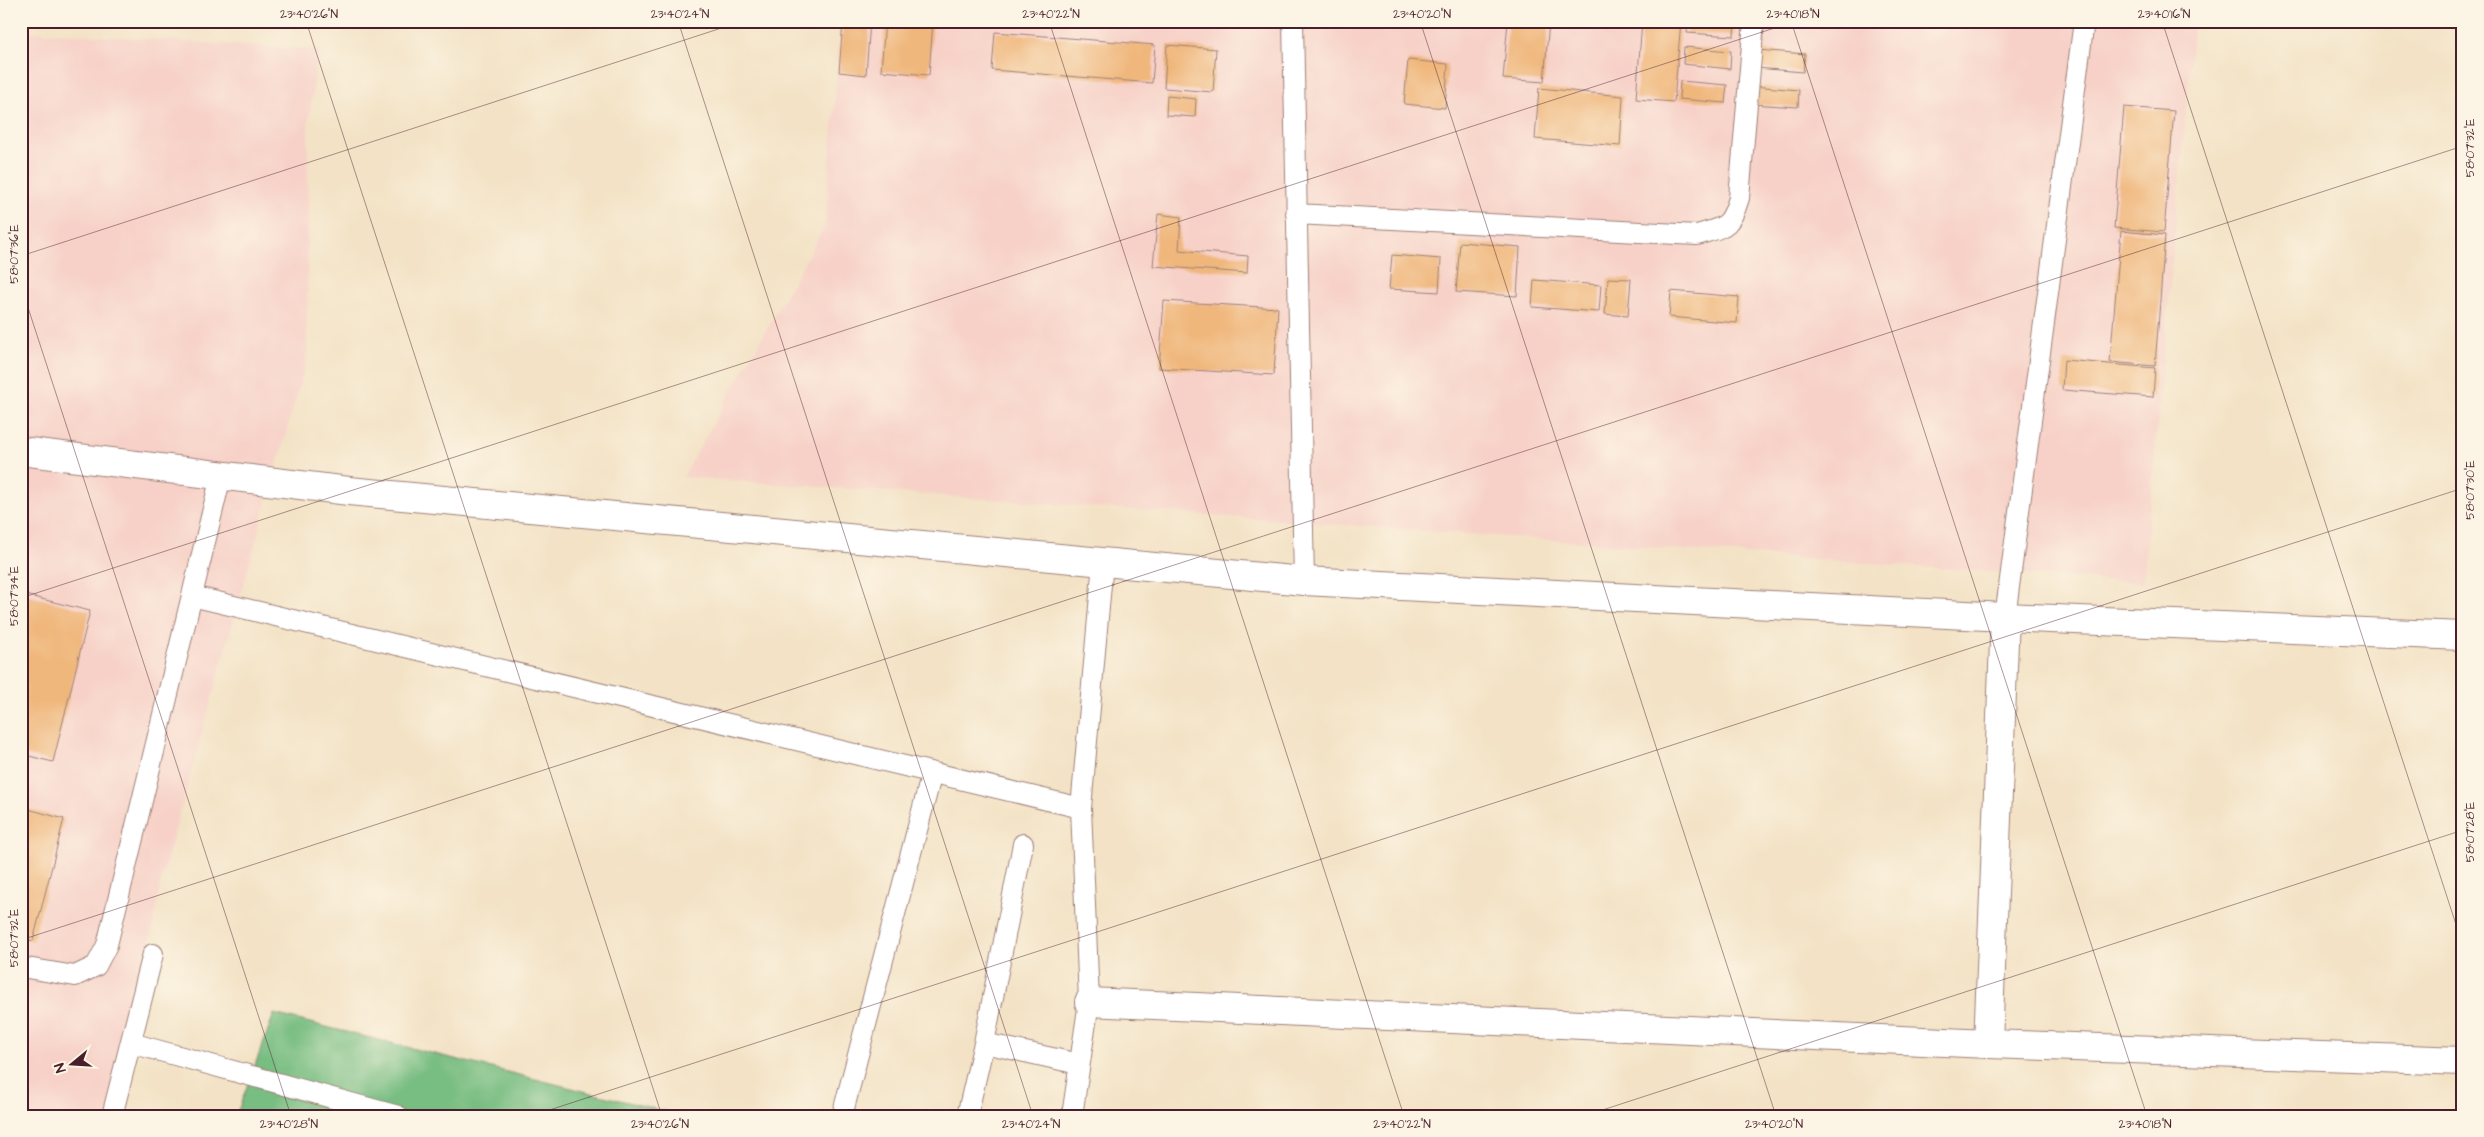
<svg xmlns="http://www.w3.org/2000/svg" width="2484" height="1137" font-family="'Architects Daughter',sans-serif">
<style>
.built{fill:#f7d1c8}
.forest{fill:#78bd81;stroke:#616e56}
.building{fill:#f0b77d}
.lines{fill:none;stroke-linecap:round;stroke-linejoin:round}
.service-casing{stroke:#9e8078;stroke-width:22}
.minor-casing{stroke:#9e8078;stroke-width:30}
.tertiary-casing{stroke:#9e8078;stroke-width:30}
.service{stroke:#fff;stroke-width:20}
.minor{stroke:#fff;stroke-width:28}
.tertiary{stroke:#fff;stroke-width:28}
.ticks{fill:none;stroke:#4a1f2b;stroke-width:1;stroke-opacity:0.45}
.neatline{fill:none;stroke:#4a1f2b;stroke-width:2}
.ticks-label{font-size:12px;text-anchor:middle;fill:#4a1f2b}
</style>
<rect width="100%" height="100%" fill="#fcf5e5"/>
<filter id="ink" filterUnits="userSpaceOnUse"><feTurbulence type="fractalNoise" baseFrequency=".02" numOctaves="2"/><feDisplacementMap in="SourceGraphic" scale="10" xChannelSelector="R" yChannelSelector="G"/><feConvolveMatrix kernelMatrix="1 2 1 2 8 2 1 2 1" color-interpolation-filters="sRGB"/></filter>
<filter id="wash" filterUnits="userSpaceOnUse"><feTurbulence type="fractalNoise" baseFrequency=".0096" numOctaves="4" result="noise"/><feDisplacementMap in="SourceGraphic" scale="20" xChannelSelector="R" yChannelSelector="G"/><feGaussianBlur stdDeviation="1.12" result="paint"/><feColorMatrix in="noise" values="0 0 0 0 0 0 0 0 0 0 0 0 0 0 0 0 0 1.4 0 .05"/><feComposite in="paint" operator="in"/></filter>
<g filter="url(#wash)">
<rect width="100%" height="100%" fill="#f3e2c5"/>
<path class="built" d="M841,21H2194L2143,583L683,477L825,226Z
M21,31L319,50L308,125L307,358L161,880L140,1003L115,1116H21Z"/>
<path class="forest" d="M274,1014L684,1116H236Z"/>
<g id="blocks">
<path class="building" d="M843,21H870L866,75L839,72Z
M885,21H933L929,75L881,71Z
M1508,21H1549L1544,82L1503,79Z
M1642,21H1681L1674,102L1636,99Z
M1688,21H1735L1734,36L1687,33Z
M995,32L1155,45L1152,83L992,70Z
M1167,45L1216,49L1213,92L1164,88Z
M1684,47L1731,51L1730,69L1683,64Z
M1758,50L1805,54L1803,72L1756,68Z
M1408,60L1448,64L1445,108L1404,104Z
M1680,81L1727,85L1725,103L1679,99Z
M1752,86L1799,90L1798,107L1751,104Z
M1539,88L1623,96L1620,146L1535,139Z
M1167,96L1196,99L1195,117L1166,115Z
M2124,107L2174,111L2164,232L2114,228Z
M1158,214L1181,217L1179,250L1248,256L1247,273L1153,266Z
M2121,231L2165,235L2155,366L2110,362Z
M1460,242L1520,247L1517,296L1456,292Z
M1392,255L1441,259L1439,292L1389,289Z
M1608,278L1631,279L1628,316L1605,314Z
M1534,280L1601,285L1599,312L1532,307Z
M1671,291L1739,297L1737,323L1669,317Z
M1164,301L1278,308L1274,375L1159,368Z
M2064,360L2155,368L2153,397L2062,390Z
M21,594L90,611L53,762L21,754Z
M21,807L64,819L33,941L21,938Z"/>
</g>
</g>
<g filter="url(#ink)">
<use href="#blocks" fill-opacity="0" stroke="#9e8078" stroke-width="1"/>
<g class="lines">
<defs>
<path id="service" d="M1293,21L1304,581
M1296,214L1697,235C1726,226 1730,228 1739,198L1754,21
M192,596L1081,808L1089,1002L1072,1116
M2005,617L2084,21
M1081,808L1103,562
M21,967L75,976L96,966L107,945L221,476
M131,1043L398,1116
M984,1043L1079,1064
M112,1116L153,954
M842,1116L932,773
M967,1116L984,1043L1023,844"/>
<path id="minor" d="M1089,1002L1988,1044L2463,1061
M1988,1044L2005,617"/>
<path id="tertiary" d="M21,451L349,491L1304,581L2005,617L2463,636"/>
</defs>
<use href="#service" class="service-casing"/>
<use href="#minor" class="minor-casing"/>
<use href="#tertiary" class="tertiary-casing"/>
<use href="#service" class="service"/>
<use href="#minor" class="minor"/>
<use href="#tertiary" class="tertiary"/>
</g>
</g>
<path class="ticks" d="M306,21L662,1116M678,21L1033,1116M1049,21L1404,1116M1420,21L1776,1116M1791,21L2147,1116M2162,21L2463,946M21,256L743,21M21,286L291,1116M21,598L1796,21M21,940L2463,146M531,1116L2463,488M1584,1116L2463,830"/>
<rect width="2484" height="1137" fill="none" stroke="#fcf5e5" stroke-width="55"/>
<g transform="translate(72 1064) rotate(252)" stroke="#fcf5e5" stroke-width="4" paint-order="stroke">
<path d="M0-4L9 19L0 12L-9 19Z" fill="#4a1f2b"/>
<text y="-8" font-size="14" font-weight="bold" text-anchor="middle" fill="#4a1f2b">N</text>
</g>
<rect x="28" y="28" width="2428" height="1082" class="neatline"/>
<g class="ticks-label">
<text x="309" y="18">23°40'26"N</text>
<text x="680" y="18">23°40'24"N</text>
<text x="1051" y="18">23°40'22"N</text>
<text x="1422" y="18">23°40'20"N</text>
<text x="1793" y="18">23°40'18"N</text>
<text x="2164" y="18">23°40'16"N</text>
<text transform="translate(2470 148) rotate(-90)" y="4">58°07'32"E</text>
<text transform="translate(14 254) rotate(-90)" y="4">58°07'36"E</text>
<text transform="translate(2470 490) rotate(-90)" y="4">58°07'30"E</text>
<text transform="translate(14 596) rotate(-90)" y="4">58°07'34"E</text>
<text transform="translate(2470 832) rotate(-90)" y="4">58°07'28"E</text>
<text transform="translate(14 938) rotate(-90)" y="4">58°07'32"E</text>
<text x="289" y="1128">23°40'28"N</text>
<text x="660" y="1128">23°40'26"N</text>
<text x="1031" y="1128">23°40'24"N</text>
<text x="1402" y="1128">23°40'22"N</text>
<text x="1774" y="1128">23°40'20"N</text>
<text x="2145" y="1128">23°40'18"N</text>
</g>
</svg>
